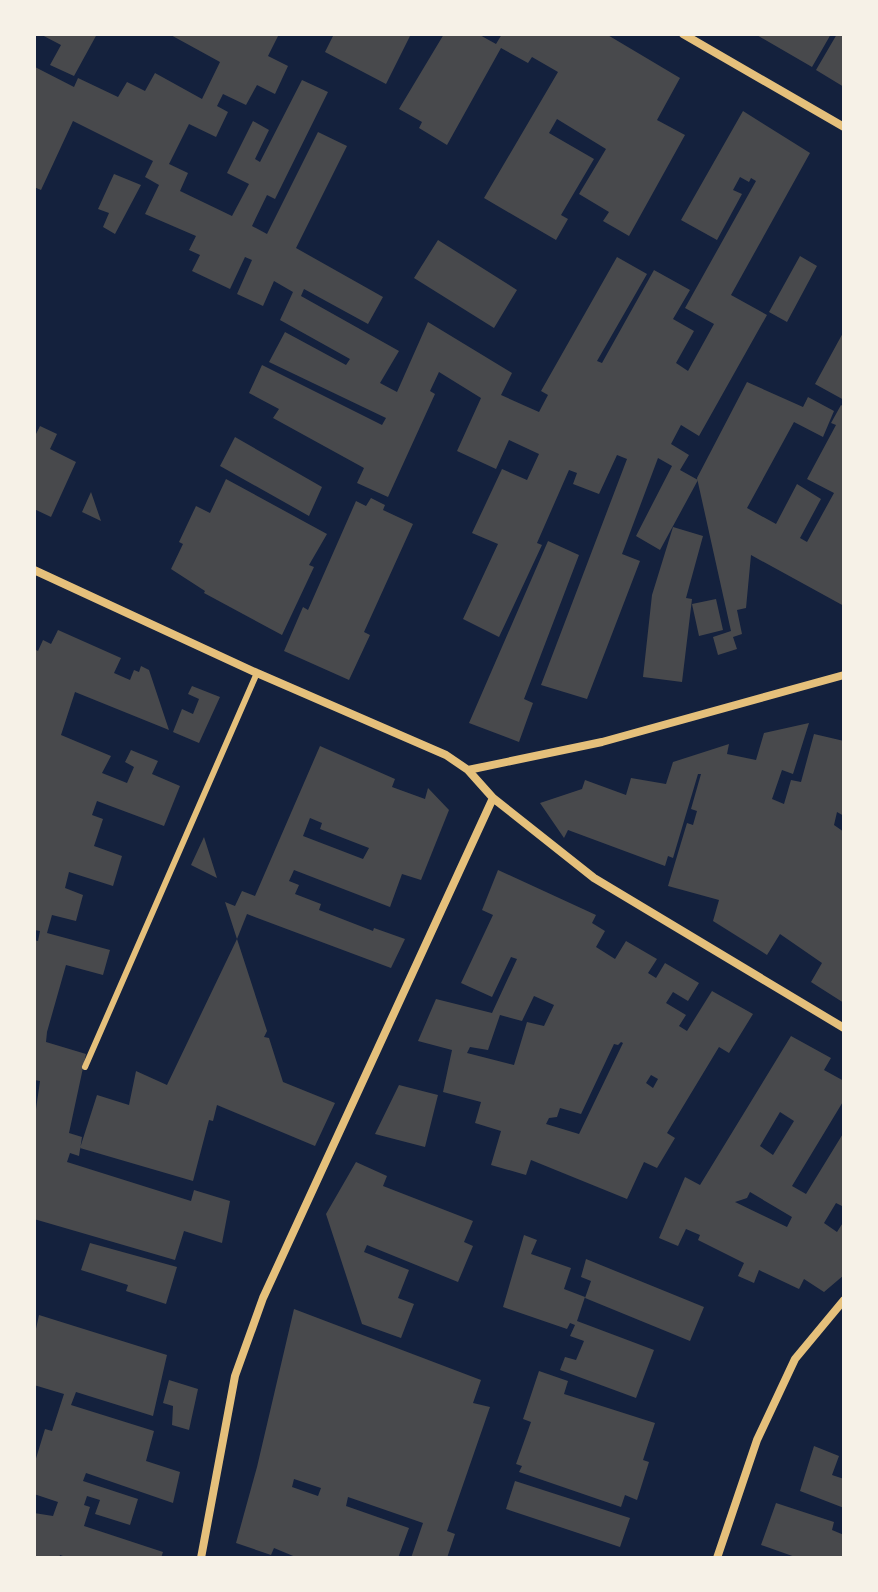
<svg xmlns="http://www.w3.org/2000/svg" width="878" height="1592" font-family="'Golos Text',sans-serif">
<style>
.building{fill:#48494c;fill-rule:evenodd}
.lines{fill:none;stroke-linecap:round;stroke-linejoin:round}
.service{stroke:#e5c07b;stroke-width:6}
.minor{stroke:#e5c07b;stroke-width:8}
</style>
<rect width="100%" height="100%" fill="#14213d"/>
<path class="building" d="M40,34H97L74,76L50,65L61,45Z
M169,34H279L268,56L288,66L275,94L257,85L246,105L223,94L217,106L228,112L216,137L189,124L169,164L188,173L180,191L232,216L249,184L227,173L253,121L269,130L255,159L260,162L302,80L328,92L275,199L267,195L252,226L267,234L318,132L347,146L296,248L383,297L368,324L304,289L301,296L399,351L380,383L397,392L428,322L512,373L501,395L539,412L548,395L541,391L617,257L647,274L597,361L602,363L654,270L690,290L673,319L694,331L676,363L688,371L714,324L685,308L756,181L751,178L749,182L740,177L733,190L742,194L717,240L681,220L743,111L810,153L731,295L767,315L699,436L681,425L671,444L689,455L680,470L698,480L660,550L636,536L672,466L658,458L622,554L640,561L587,699L541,685L627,459L617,455L599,494L573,484L577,473L569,470L537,543L542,545L499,637L463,619L498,544L472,533L502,469L527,480L539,454L509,440L496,469L457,451L481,398L439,372L430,391L435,394L388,497L357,483L364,468L273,418L279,409L249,393L262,365L382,425L386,418L269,362L285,332L346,365L350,359L280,320L293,292L274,281L263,306L237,294L252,260L245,257L230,289L192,271L200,255L189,250L196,236L145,214L159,185L145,177L153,161L73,121L41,190L34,187L35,67L74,87L78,78L118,97L127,82L145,91L155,73L202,99L220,62Z
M334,34L360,35L411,34L386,84L325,52Z
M444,34H478L496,44L502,34H606L680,78L657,120L685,135L629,236L603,221L609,212L579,194L606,149L557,119L549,133L594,159L561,215L568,219L556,240L484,198L558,72L532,57L528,63L501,48L447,145L419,128L422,122L399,109Z
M755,34H831L812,67Z
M837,34H844V87L816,70Z
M114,174L141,185L115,234L103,227L109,213L98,209Z
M438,240L517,290L494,328L414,278Z
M800,256L817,266L787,322L769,312Z
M844,331V400L815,384Z
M747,382L803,407L808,397L834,411L823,437L794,422L747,508L776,524L797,484L821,499L800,538L807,542L834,493L807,479L836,425L831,423L841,405L844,407V606L751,555L746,608L737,610L742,634L733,637L737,649L718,655L713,637L731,631L697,478Z
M40,426L57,434L50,449L76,462L51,517L34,509V438Z
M235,437L322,487L309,516L220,466Z
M226,479L327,534L309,565L314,567L282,635L204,593L205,591L171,569L183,544L179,542L196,506L210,513Z
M91,492L101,521L82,512Z
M371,498L385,505L383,510L413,524L364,632L370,635L349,680L284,651L303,607L308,610L356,501L366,506Z
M673,527L703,536L686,598L692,599L682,682L643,677L652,595Z
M548,541L579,555L524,699L533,703L519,742L469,723Z
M716,599L723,630L699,636L692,604Z
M58,630L121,658L114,673L130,680L134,670L139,672L141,666L149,670L169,730L75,692L61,735L111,756L102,773L127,783L134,767L125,762L131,750L158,761L152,774L180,786L164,826L97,801L92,815L103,819L94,846L122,856L113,886L69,872L65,888L83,895L76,921L52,915L47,933L110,950L103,975L66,965L47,1032L46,1042L86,1054L69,1133L82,1137L79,1156L70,1153L67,1162L191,1201L194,1190L230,1201L222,1243L184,1231L175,1260L34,1219V1123L40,1081L34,1080V940L38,941L40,931L34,930V649L38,651L43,640L51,644Z
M192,686L220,697L199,743L173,732L182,709L193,714L199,699L188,694Z
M809,723L793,774L782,770L772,799L784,804L791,780L801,782L814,734L844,741V816L837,812L834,825L844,832V1003L811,982L822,963L780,934L767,955L713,921L719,900L668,886L687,823L693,825L697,811L691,809L701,774H698L673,858L668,856L665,866L568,830L564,838L540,803L582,789L585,780L626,795L631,778L666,784L673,762L729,744L727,754L756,760L764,733Z
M320,746L395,779L392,787L425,799L428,788L449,810L421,880L402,874L390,907L294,870L289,881L299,885L295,894L321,904L319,910L373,931L374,928L405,939L391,968L247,914L237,939L225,902L235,906L242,891L255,896ZM310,818L322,823L320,829L369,848L363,859L303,836Z
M204,837L217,878L191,865Z
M498,870L596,915L592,923L605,931L596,947L615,959L626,941L657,959L648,973L656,978L665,963L699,983L688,1001L673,992L666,1003L686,1015L679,1026L687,1031L712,991L753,1014L729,1053L719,1047L667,1133L675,1138L657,1168L644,1162L627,1199L531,1160L526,1175L491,1165L501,1131L475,1123L481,1102L443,1092L452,1050L418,1041L436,999L492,1013L517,959L511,957L492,997L461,983L493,915L482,910ZM534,996L554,1005L544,1026L527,1022L514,1065L467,1053L470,1047L488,1050L500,1015L522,1021ZM621,1042L623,1043L579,1134L546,1124L549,1118L557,1117L560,1108L581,1114L614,1044L618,1045ZM651,1075L658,1079L653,1088L646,1083Z
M237,939L267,1031L264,1037L269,1038L283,1082L335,1103L315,1146L217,1105L213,1121L209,1120L193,1181L80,1148L97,1095L129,1105L136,1071L167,1085Z
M791,1036L831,1058L824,1070L844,1081V1100L792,1186L806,1194L844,1132V1207L836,1203L824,1223L837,1232L844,1221V1275L824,1292L804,1279L799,1289L759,1270L754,1283L738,1276L744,1263L698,1240L700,1235L686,1229L678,1246L659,1238L685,1177L700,1185ZM780,1112L794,1121L773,1155L760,1146ZM750,1192L792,1217L787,1227L735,1202L747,1198Z
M399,1085L438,1095L425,1147L375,1134Z
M356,1162L387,1176L383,1186L473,1221L464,1242L473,1246L458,1282L367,1245L364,1252L409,1270L398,1298L414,1304L401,1338L362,1324L326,1214Z
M524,1235L537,1240L531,1254L571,1268L564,1289L585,1297L577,1321L654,1350L636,1398L560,1370L565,1357L576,1360L584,1341L570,1336L575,1325L570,1323L567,1329L503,1307Z
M90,1243L177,1267L166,1304L126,1291L128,1285L81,1270Z
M586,1259L704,1307L690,1341L585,1298L591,1281L581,1277Z
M294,1309L481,1380L473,1403L490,1407L447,1531L455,1534L447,1558H411L423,1523L348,1497L346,1506L409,1528L398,1558H298L274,1548L271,1555L236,1543L257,1467ZM294,1479L321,1488L318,1496L292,1487Z
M39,1315L167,1355L153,1416L76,1392L71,1405L154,1431L146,1461L180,1472L173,1503L86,1473L83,1481L138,1499L130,1525L95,1514L100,1500L87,1496L84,1505L90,1507L84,1526L163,1552L161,1558H69L60,1555L59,1558H34V1513L53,1516L58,1502L34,1494V1465L45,1429L52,1431L64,1394L34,1385V1338Z
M539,1371L568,1381L564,1394L655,1423L643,1460L649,1462L637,1500L625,1495L621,1507L519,1472L522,1466L516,1464L531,1422L523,1419Z
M169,1380L198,1389L189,1430L172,1425L173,1406L163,1403Z
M814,1446L839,1456L832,1475L844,1479V1508L800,1491Z
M515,1481L630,1518L620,1547L506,1509Z
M776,1503L834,1522L832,1530L844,1535V1558H798L761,1545Z"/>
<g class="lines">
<path class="service" d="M85,1067L257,673"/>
<path class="minor" d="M683,34L844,127
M34,570L257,673L446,755L468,770L602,742L844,675
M468,770L493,798L594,878L844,1028
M201,1558L235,1376L263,1298L493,798
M717,1558L757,1440L795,1359L844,1300"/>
</g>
<rect width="878" height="1592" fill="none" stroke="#f6f1e7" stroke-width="72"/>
</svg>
